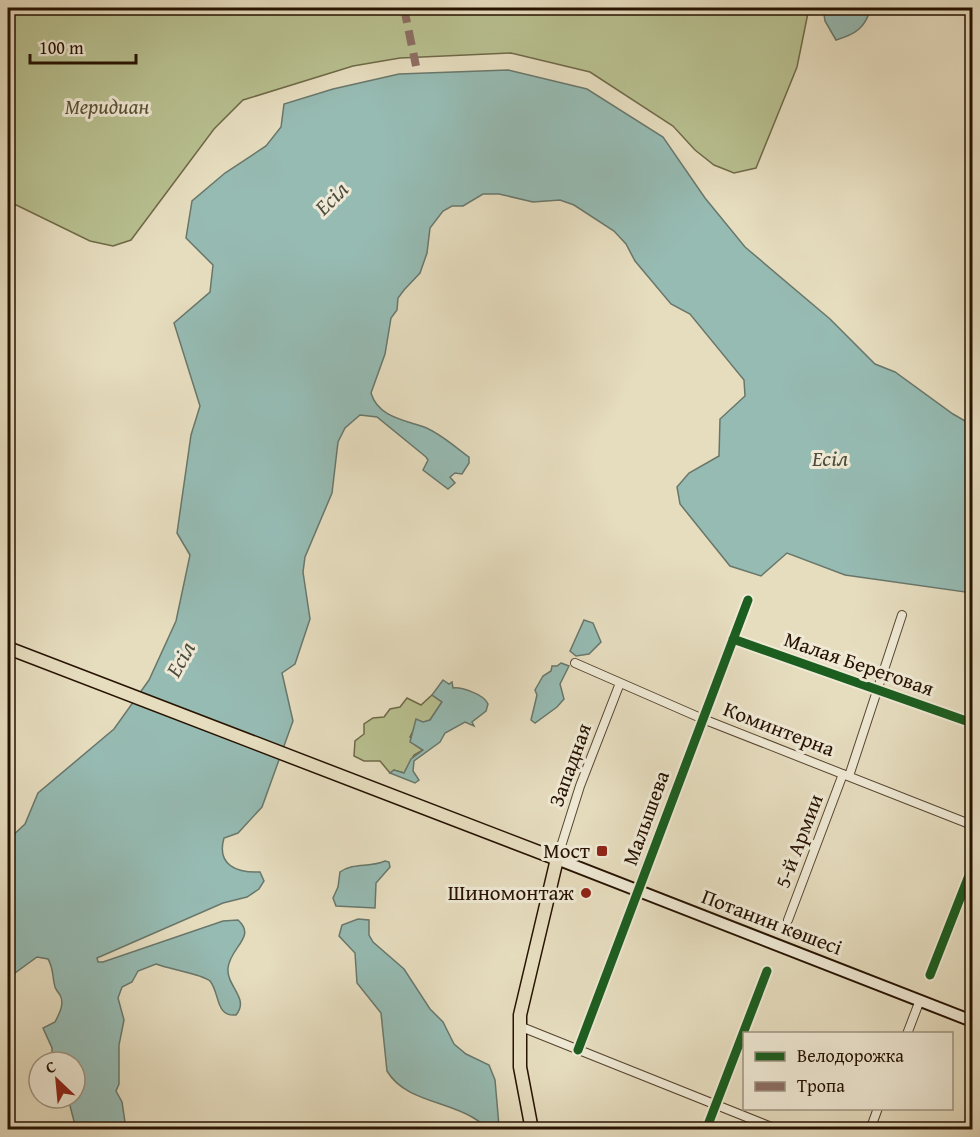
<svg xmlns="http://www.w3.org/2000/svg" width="980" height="1137" font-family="'Gentium Book Plus',serif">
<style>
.green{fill:#b8c090;stroke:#6f6948;stroke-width:1.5}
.water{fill:#96bbb3;stroke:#69776b;stroke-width:1.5}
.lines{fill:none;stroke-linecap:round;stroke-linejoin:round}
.minor-casing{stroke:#564530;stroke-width:10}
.secondary-casing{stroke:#261200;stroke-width:14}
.trunk-casing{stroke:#261200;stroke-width:15}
.minor{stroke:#efe9d5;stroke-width:8}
.secondary{stroke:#efe9d5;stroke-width:10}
.trunk{stroke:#e6ddbf;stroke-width:12}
.quiet{stroke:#8d6e63;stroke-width:8;stroke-dasharray:15 8;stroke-linecap:butt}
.cycleway-casing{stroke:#efe9d5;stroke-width:13}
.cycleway{stroke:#1b5e20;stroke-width:9}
.poi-dot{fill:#8f2418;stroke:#efe9d5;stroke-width:2}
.labels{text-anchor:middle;stroke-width:6;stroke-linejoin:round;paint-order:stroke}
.park-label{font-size:21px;font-style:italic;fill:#594f32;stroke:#efe9d5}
.street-label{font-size:21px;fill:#261200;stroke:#efe9d5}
.poi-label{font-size:21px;fill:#261200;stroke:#efe9d5;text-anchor:end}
.water-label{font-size:22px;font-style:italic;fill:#4d4d3f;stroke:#efe9d5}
</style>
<rect width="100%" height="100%" fill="#e6ddbf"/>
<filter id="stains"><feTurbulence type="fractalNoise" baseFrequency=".00333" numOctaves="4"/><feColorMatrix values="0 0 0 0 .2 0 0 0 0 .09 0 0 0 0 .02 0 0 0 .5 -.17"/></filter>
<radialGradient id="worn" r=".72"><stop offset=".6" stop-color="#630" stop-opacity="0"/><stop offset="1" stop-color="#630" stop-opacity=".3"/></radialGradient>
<path class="green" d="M8,8H809L797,67L756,168L734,173L714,165L695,150L673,126L590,72L511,53L400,58L353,66L243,100L214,129L131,240L113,246L90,241L8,201Z
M432,695L442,702L430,720L415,727L410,737L415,745L423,750L414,755L404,773L394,770L390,773L380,761H364L354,756L355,741L364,734V724L373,718L384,717L390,709L400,707L407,698L421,705Z"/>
<path class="water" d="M823,8H871C865,28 856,34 836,40L825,21Z
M508,70L587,89L663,137L705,198L745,247L830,319L875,364L895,372L953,414L972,425V593L845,575L787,553L761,576L730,566L680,504L677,487L689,473L719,456L720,419L745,396L744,380L690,314L671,304L635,261L626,244L614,231L574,205L560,200L533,202L499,194H483L463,206H452L443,211L430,228L427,253L420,273L404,290L398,298L397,310L391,318L385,354L371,393C378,417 404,420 424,427C440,433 455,447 469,457V463L462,474L455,473L450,477L455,483L448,489L423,470L428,460L426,457L377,417L360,415L345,428L338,442L332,493L305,557L303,572L310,619L295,664L282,673L293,721L262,807L238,833L224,838C216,866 238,873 260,872L264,881L259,889L247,897L223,903L97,958L98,962H103L223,921L238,920C257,937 230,947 228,968C226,986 250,998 236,1015C215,1017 220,993 210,981C203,974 168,969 156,964L138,971L132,982L122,987L118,998L124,1020L119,1045V1084L116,1091L122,1102L126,1129H76L68,1098H75V1062H52V1048L43,1028L55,1022C59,1014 65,1004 60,995C58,992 56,990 55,987C52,977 54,969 48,959L37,957L8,978V840L25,824L38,793L114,729L149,680L176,621L190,555L177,533L191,435L200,406L174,323L210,292L213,265L186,238L192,201L225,173L266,146L281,127L284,104L333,89L399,74Z
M584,620L593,623L601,642L589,654L576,656L570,651Z
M561,663L569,666L560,684L564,699L557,707L535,723L531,720L537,695L535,690L543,676L551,671L552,666H557Z
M443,680L449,684L452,682L453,688C461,687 484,694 488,704L486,711L472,722L474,726L465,722L445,733L440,742L414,761L413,771L419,780L415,783L390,773L394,770L404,773L411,759L423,750L410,742L416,719L423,722L430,720L442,702L432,695Z
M385,861L389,862L390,867L376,883L375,908L336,906L333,898L338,887L340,872C354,862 369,868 385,861Z
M358,919L369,920V935L373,942L404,969L430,1009L443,1022L454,1044L466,1054L489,1065L495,1080L499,1126L492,1129C485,1126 479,1121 472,1117C445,1101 404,1100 387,1071L381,1013L357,983L355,953L339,936L342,925Z"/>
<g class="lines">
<defs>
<path id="minor" d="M733,639L972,723
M575,663L703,719L972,825
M849,776L902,615
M557,859L580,786L620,683
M788,920L843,774
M930,975L972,868
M519,1026L779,1130
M907,1034L920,1000
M578,1050L748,600
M706,1130L767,971
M870,1130L878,1108"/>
<path id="secondary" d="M557,859L972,1021"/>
<path id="trunk" d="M8,648L557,859L520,1015V1067L532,1130"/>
</defs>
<use href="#minor" class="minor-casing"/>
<use href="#secondary" class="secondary-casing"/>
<use href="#trunk" class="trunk-casing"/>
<use href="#minor" class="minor"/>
<use href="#secondary" class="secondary"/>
<use href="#trunk" class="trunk"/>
<path class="quiet" d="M404,8L416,66"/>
<defs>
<path id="cycleway" d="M733,639L972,723
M930,975L972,868
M578,1050L748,600
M706,1130L767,971"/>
</defs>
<use href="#cycleway" class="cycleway-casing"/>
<use href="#cycleway" class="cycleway"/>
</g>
<g class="poi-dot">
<rect x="596" y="845" width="12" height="12" rx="3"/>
<circle cx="586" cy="893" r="6"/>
</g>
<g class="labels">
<g class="park-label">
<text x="107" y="114">Меридиан</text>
</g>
<g class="street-label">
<text transform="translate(859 664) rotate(19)" y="7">Малая Береговая</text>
<text transform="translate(779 729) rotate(21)" y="7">Коминтерна</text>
<text transform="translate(570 765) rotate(-70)" y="7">Западная</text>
<text transform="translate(646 818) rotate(-70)" y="7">Малышева</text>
<text transform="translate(799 841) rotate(-69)" y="7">5-й Армии</text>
<text transform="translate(772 922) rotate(21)" y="7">Потанин көшесі</text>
</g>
<g class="poi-label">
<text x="590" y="858">Мост</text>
<text x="574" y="900">Шиномонтаж</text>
</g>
<g class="water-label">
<text transform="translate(331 198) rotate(-45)" y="8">Есіл</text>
<text x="830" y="466">Есіл</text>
<text transform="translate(180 659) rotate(-61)" y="8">Есіл</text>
</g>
</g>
<rect width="980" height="1137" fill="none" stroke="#e6ddbf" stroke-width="30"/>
<rect x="9" y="9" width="962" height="1119" fill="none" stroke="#261200" stroke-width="3"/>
<rect x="15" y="15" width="950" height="1107" fill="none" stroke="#261200" stroke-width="1.5"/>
<rect x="743" y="1032" width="210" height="78" fill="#efe9d5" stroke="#9f9380" stroke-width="1.5"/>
<rect x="755" y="1052" width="30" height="9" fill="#1b5e20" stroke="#9f9380" stroke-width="1.5"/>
<text x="797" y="1062" font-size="18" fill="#261200">Велодорожка</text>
<rect x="755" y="1082" width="30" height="9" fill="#8d6e63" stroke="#9f9380" stroke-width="1.5"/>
<text x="797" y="1092" font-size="18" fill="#261200">Тропа</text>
<g transform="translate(57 1080) rotate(334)"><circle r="28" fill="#efe9d5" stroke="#9f9380" stroke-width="1.5"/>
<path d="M0-4.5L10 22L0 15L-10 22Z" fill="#8f2418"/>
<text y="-9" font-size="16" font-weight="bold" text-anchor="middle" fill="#261200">С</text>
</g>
<path d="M30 54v9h106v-9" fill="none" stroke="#261200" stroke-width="3"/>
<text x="39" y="54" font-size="18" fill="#261200" stroke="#efe9d5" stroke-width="4.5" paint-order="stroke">100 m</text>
<rect width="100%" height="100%" filter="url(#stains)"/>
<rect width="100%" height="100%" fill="url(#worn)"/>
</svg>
